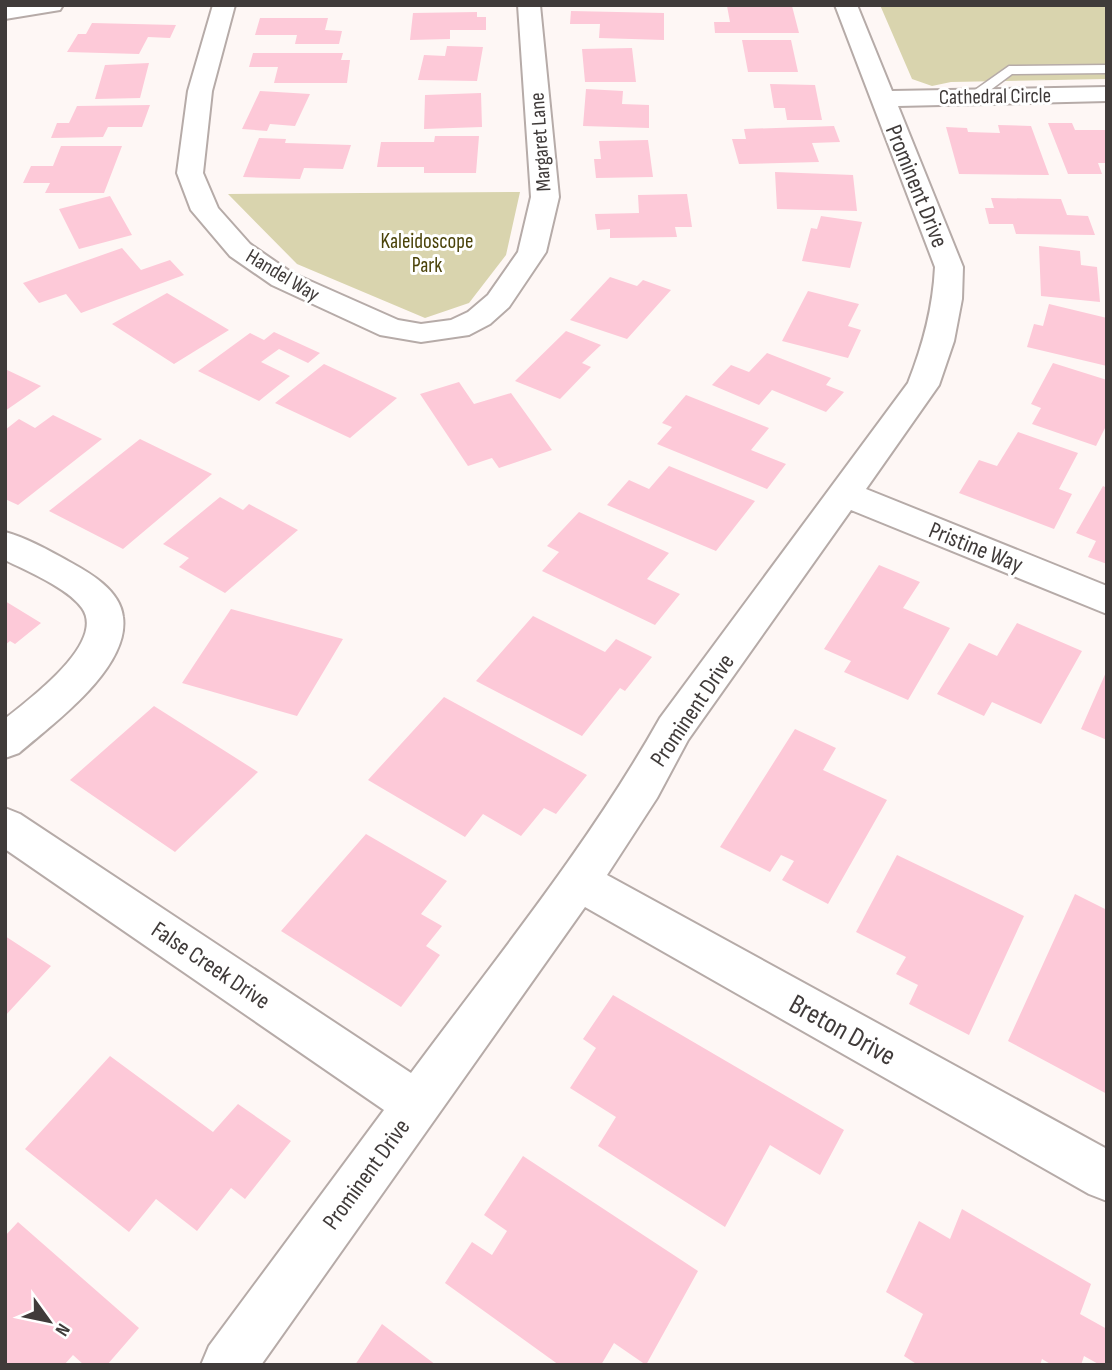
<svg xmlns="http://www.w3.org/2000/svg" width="1112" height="1370" font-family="'Sofia Sans Condensed',sans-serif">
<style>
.green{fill:#d9d4ae}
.building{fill:#fdc9d8}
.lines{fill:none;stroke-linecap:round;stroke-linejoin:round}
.lane-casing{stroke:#b6aba8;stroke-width:3}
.street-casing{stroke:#b6aba8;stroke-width:4}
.lane{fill:#fff;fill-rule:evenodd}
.street{fill:#fff;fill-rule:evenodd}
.labels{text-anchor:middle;stroke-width:6;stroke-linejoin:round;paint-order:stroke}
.far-street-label{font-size:21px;fill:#403b3a;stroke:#fff}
.far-park-label{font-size:21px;fill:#4b430a;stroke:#fff}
.street-label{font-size:24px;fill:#403b3a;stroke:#fff}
.near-street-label{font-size:28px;fill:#403b3a;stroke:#fff}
</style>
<rect width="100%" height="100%" fill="#fef7f5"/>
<path class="green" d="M880,5H1107V79L951,82L932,86L912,79Z
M520,192L506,255L469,303L425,318L297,264L228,194Z"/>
<path class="building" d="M727,6H792L799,33H715L714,22H730Z
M571,11L664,13V40L599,38L600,24H570Z
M477,12V17H486V30H450V39L410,40L413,13Z
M260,18H328L325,30L342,31L339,44H295L297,35H255Z
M92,23L176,25L170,38L148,37L139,54L67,52L78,34H86Z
M742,40H791L798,72H748Z
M447,46L483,47L477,81L418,80L424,55L445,56Z
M632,48L636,82H585L582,49Z
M253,53H343L341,60H350L347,83H274L278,67H249Z
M149,63L140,98L95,99L105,65Z
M770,84L815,85L822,120H787L785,108H774Z
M586,89L623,91L622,104L649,105V128L583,126Z
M260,91L310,94L295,126L270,124L267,131L242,129Z
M481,93L482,127L424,129L425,95Z
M150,105L142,127H108L103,137L51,138L57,123H69L77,106Z
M1048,123H1072L1075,130H1107V163H1098L1102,174H1068Z
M998,125L1031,126L1049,175L959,174L946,127L967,128L968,132L1000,133Z
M834,126L840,142L812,143L819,162L739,164L732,139H746L744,129Z
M435,136H479L476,173H424V167H377L381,142H434Z
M259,138L286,139L285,143L351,145L343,169L304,168L300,179L243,177Z
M648,140L653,177L596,178L594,159H601L599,141Z
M61,146H122L104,193H45L50,183H23L31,166H53Z
M775,172L853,175L857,211L777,209Z
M687,194L692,227H675L677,237L610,238V229L597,230L595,214L639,213L638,195Z
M110,196L132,235L79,249L59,209Z
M991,198L1061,199L1067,215L1088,216L1095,235L1016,234L1013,224H989L985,208H994Z
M821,216L862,222L850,268L802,261L811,228L817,229Z
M1039,246L1080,251L1081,265L1097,267L1100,302L1041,296Z
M122,248L141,270L170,260L184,275L81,313L66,294L39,303L23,283Z
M610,277L637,286L643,280L671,290L627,339L570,320Z
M808,291L859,304L848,326L861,330L848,358L782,341Z
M167,293L229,330L174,364L112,324Z
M1049,304L1107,318V366L1027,347L1034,324L1043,326Z
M566,331L601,345L582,363L591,367L560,399L515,381Z
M274,332L320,353L308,363L279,349L261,362L290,376L259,401L198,371L250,333L264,340Z
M767,353L831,378L826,385L844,392L826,412L772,390L759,405L712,385L731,365L749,372Z
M1053,363L1107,380V424L1096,446L1032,424L1041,408L1031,404Z
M324,364L397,398L350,438L275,403Z
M5,369L41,386L5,411Z
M459,382L474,404L511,393L552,450L499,468L492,458L468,466L420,394Z
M686,395L769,428L751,450L786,464L767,489L657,444L672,427L662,423Z
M53,415L102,439L18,505L5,499V430L19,419L35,428Z
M1018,432L1078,453L1059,489L1072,494L1054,529L959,493L979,460L997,466Z
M140,439L212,474L123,549L49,511Z
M669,466L755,501L716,551L607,505L629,480L649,489Z
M1103,486L1107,488V564L1088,557L1096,541L1076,533Z
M220,497L243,510L249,504L298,530L225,593L179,567L189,558L163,544Z
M579,512L669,553L647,579L680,594L655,625L542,571L559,552L547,546Z
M879,565L920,582L903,608L950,628L908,700L844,672L851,661L824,649Z
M5,601L41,623L15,644L10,641L5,645Z
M231,609L343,639L297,716L182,683Z
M533,616L605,652L616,639L652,657L625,691L620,688L582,736L476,681Z
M1017,623L1082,651L1041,724L992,702L984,716L937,694L969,643L997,656Z
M1107,670V740L1081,729Z
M444,697L587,775L556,814L544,808L521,836L483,814L465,837L368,780Z
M154,706L258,772L175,852L70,780Z
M795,729L836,748L823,770L887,800L828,904L782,880L794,861L781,855L770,872L720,847Z
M366,834L447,881L421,914L442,926L426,946L440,955L401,1007L281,931Z
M897,855L1024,916L969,1035L909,1004L918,985L896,974L906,957L856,932Z
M1075,894L1107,910V1094L1008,1041Z
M5,936L51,966L5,1016Z
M613,995L844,1130L820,1175L770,1145L725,1227L598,1146L616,1117L570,1088L596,1048L583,1039Z
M110,1056L213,1132L238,1104L291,1141L245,1199L231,1188L197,1231L156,1199L129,1232L25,1149Z
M523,1156L698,1271L646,1365L614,1343L601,1365H559L445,1283L472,1242L492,1255L507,1231L484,1215Z
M962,1209L1091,1284L1080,1314L1107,1329V1365H1100L1084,1356L1081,1365H1052L1042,1359L1040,1365H918L904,1356L923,1314L886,1292L919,1221L950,1239Z
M18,1222L139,1328L107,1365H84L73,1355L64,1365H5V1236Z
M382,1324L436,1365H355Z"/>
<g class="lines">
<defs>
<path id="lane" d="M1107,65V73L1012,74L977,100L972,101L965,97L1009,66Z"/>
<path id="street" d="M5,5H63L60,10L5,19Z
M213,5H235L212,91L203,173L218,208L250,244L292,273L398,320L421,324L451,320L468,312L488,295L518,252L531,197L518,5H540L559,197L546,252L509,307L490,324L469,335L421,342L380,335L272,285L230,256L191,210L177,173L188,91Z
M835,5H857L892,91L1107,87V101L898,106L963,267L962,299L954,341L939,385L866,489L1107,586V614L851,510L688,740L657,798L607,875L1107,1149V1201L1089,1194L585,907L261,1365H201L209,1346L384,1110L5,849V808L20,814L411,1073C497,957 589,844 660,718L908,383C923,345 933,308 935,267Z
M5,532C27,538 48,550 68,561C90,573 120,590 123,617C130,668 53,724 19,753L5,758V719C28,700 107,643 82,608C68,588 27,571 5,560Z"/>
</defs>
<use href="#lane" class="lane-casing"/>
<use href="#street" class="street-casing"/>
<use href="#lane" class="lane"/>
<use href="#street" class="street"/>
</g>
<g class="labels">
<g class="far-street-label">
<text transform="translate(995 96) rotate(-1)" y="7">Cathedral Circle</text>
<text transform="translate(540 142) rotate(-94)" y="7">Margaret Lane</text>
<text transform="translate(283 275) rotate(31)" y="7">Handel Way</text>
</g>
<g class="far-park-label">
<text x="427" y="248">Kaleidoscope<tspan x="427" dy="24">Park</tspan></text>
</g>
<g class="street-label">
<text transform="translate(917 186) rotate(68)" y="8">Prominent Drive</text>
<text transform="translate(976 547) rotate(22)" y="8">Pristine Way</text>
<text transform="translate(692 710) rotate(-56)" y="8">Prominent Drive</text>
<text transform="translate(211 965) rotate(34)" y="8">False Creek Drive</text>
<text transform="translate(366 1174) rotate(-54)" y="8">Prominent Drive</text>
</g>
<g class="near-street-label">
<text transform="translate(843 1029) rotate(29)" y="10">Breton Drive</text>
</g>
</g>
<rect width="1112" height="1370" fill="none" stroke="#403b3a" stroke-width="14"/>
<g transform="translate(49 1321) rotate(123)" stroke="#ffffff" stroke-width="5" paint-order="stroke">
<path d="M0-5L12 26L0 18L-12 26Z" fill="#403b3a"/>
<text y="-10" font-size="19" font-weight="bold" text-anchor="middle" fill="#403b3a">N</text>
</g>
</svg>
